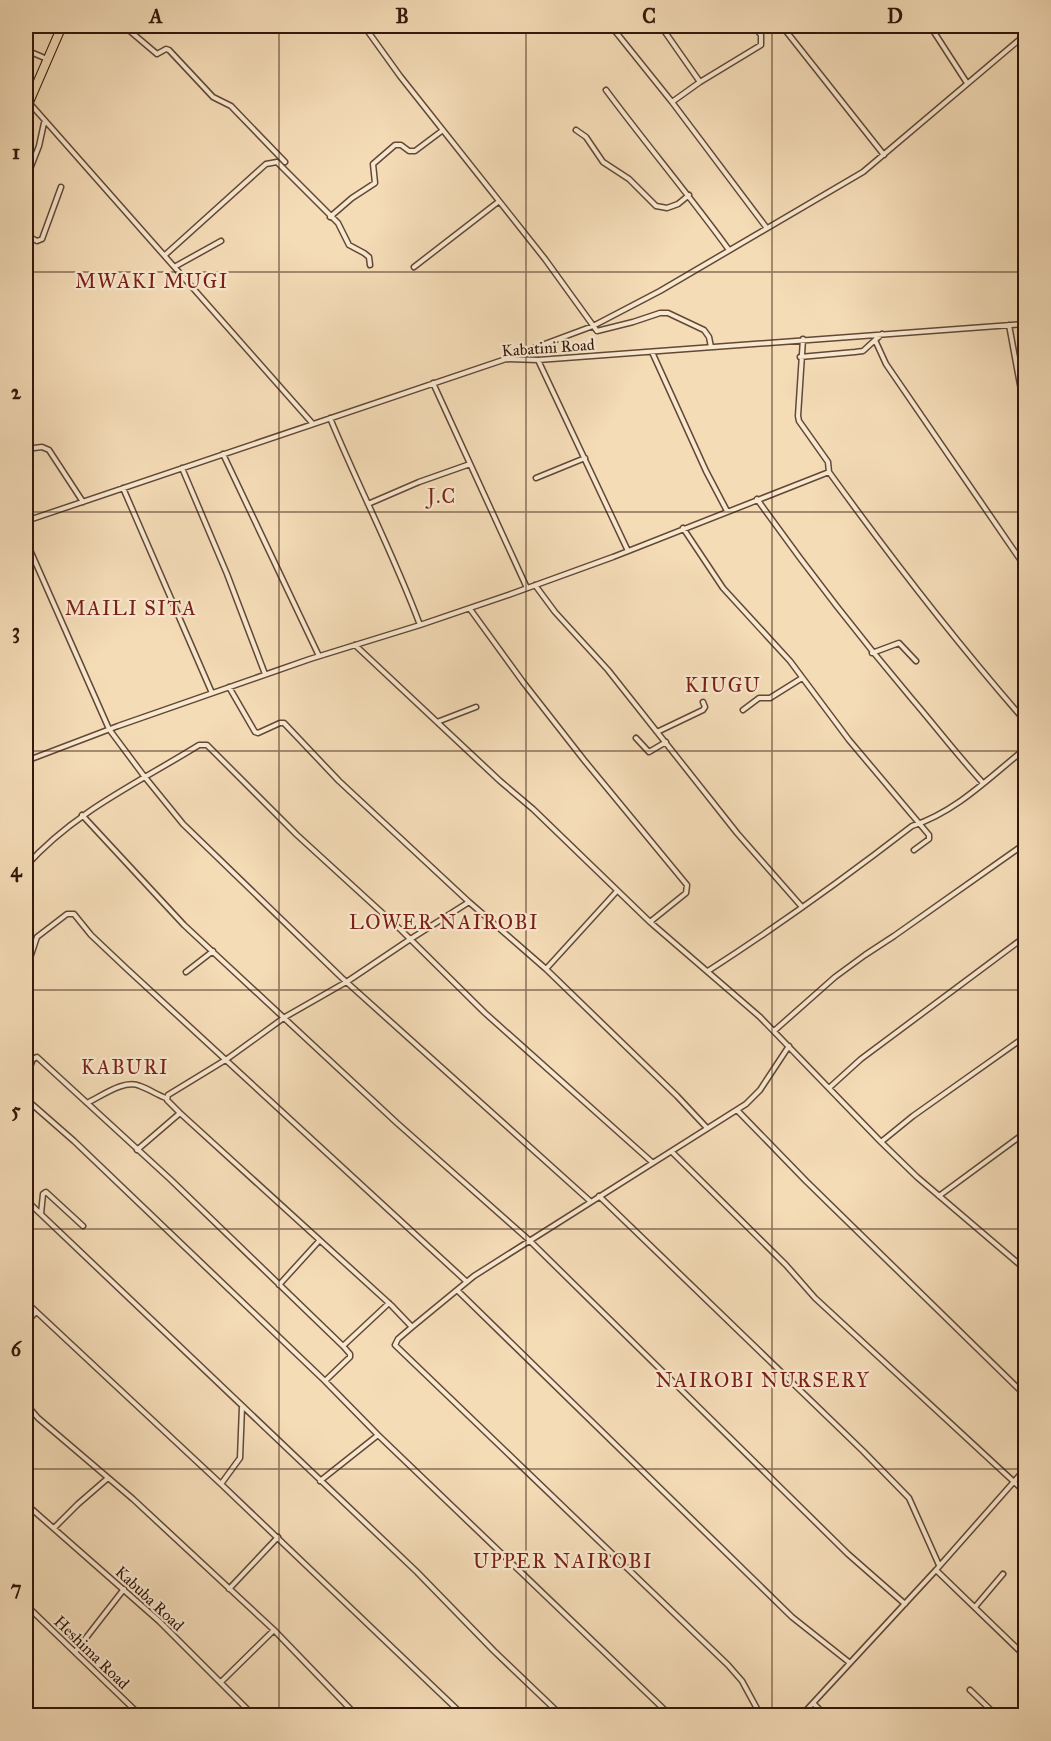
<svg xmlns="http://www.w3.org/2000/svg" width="1051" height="1741" font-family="'IM FELL Great Primer',serif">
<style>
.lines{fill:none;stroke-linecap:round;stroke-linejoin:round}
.street-casing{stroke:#624835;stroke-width:7}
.highway-casing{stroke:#32170a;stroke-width:10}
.street{stroke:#f8e8d0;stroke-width:4}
.highway{stroke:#f4dcb7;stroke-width:8}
.grid{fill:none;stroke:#32170a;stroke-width:1.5;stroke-opacity:0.55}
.labels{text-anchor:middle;stroke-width:4.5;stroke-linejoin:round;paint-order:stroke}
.street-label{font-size:16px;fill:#32170a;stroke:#f8e8d0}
.quarter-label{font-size:20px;letter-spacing:1.5px;fill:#7a1f14;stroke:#f8e8d0}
.neatline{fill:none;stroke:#32170a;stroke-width:2}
.grid-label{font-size:20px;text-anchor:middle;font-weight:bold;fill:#32170a}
</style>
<rect width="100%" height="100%" fill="#f4dcb7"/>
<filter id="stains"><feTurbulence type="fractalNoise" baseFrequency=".00333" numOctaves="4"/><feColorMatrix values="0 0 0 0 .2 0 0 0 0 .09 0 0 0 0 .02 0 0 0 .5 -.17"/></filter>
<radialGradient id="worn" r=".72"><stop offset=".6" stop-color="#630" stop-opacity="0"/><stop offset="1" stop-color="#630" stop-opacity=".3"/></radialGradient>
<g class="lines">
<defs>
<path id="street" d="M124,26L157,54L166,49L169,50L213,97L231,106L285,162
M364,26L400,76L545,259L597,331L633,322L660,313H668L704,330L709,337L711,347
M611,26L672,102L766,227
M663,26L665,32L700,82
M782,26L884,155
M933,26L934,32L967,83
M26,50L47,59
M606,90C646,144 690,196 729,250
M26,99L313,424
M672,102L700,82L761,45V35L754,26
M576,130L586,137L603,162L629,179L656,206L667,208L678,204L689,195
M26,179L39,146L44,123
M330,217L352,198L375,183L373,164L395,145H401L409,151H415L443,130
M26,235L37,241L42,239L61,187
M165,255L266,164L277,162L338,223L349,245L364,253L369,257L370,265
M176,266L221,241
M414,267L498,202
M1009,325L1026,417
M882,334L875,340L886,364L1026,568
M803,339L798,416L799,421L828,462L829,472C891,558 956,642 1026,722
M652,352L706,471L727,511
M800,357L855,352L863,351L875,340
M507,358L593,326L660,291L863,172L1026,34
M538,360L628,551
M433,383L527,588
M330,418C359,488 394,555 420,625
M26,449L42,447L49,450L83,502
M223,454L319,656
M182,468L227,574L265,674
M536,478L585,458
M123,488L212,693
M757,499C806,568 858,635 912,699C936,727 958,756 983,783
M368,504L419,482L470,464
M26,521L506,359L538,360L1026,324
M683,528L723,588L790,661L849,740L929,835V839L914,850
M26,541L109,729L144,776L183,824L342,978L590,1201
M535,585L555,612L608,670L737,833L802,907
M470,609L523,682L584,760L687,885L686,893L650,922
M355,645L500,781L533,809L650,922L760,1017L881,1142L917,1177L1026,1270
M872,653L899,643L916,661
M229,687L255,732L258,733L280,723H284L339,781L469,902L546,969L677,1096L707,1128
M743,710L759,698H770L802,678
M437,722L476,707
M657,732L703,710L705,707L703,702
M636,738L649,752L666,742
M26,761L118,726L310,659L420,625L511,594L613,557L829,472
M82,815L184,925L397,1123L529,1240L848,1554L905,1604
M26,866C75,811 138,783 199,745H207L297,835L401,930L485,1013L653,1163
M546,969L617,891
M26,970L37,937L67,914H74L91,935L127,969L467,1282
M708,971C778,926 846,877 912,826C956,812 990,777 1026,748
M186,972L213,951
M774,1031L835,977L865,955L894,936L1026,843
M26,1077L33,1059L37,1057L170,1179L343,1346L350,1354V1357L325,1381
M829,1088L861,1059L1026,936
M26,1099L74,1141L325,1381L378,1435L671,1716
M87,1103C102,1096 124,1079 140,1086C149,1089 157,1095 166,1098
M737,1110L806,1181L1026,1396
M180,1113L391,1305L412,1327
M881,1142L913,1116L1026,1036
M137,1150L180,1113L167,1100L168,1095L227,1059L285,1017L348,981L409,940L469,902
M672,1152L786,1265L815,1298L1026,1493
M599,1196L863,1451L909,1498L939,1565
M939,1196L1026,1132
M26,1200L417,1572L494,1651L562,1716
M41,1214L43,1194L46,1192L83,1226
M279,1285L319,1241
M457,1290L792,1617L850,1663
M26,1302L221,1484L464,1716
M26,1323L36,1312
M343,1346L389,1303
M26,1404L38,1418L133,1499L274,1630L357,1716
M320,1481L378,1435
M221,1484L240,1458L242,1407
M26,1504L159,1621L254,1716
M54,1528L78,1504L108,1478
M936,1570L1026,1657
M229,1589L278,1537
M26,1605L141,1716
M975,1607L1003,1574
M75,1652L124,1589
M221,1682L274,1630
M970,1690L997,1716
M813,1703L826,1716
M761,1716L742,1681L728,1665L395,1345L398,1339L412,1327L474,1276L746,1104L760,1090L789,1046
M801,1716L936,1570L1026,1468"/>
<path id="highway" d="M26,109L62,26"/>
</defs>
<use href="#street" class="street-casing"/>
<use href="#highway" class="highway-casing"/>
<use href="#street" class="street"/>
<use href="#highway" class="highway"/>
</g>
<path class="grid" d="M279,26V1716M526,26V1716M772,26V1716M26,272H1026M26,512H1026M26,751H1026M26,990H1026M26,1229H1026M26,1469H1026"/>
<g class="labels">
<g class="street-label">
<text transform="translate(548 347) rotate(-4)" y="6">Kabatini Road</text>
<text transform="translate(150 1598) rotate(43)" y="6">Kabuba Road</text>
<text transform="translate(92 1652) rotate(44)" y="6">Heshima Road</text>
</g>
<g class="quarter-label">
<text x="152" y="288">MWAKI MUGI</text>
<text x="442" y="503">J.C</text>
<text x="131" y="615">MAILI SITA</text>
<text x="723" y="692">KIUGU</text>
<text x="444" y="929">LOWER NAIROBI</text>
<text x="125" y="1074">KABURI</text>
<text x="763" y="1387">NAIROBI NURSERY</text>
<text x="563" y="1568">UPPER NAIROBI</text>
</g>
</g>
<rect width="1051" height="1741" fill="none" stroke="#f4dcb7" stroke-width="66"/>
<rect x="33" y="33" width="985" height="1675" class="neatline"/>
<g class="grid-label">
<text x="156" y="23">A</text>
<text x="402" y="23">B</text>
<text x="649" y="23">C</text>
<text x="895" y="23">D</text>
<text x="16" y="159">1</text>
<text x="16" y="399">2</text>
<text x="16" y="638">3</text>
<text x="16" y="877">4</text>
<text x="16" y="1117">5</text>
<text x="16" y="1356">6</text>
<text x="16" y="1595">7</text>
</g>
<rect width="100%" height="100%" filter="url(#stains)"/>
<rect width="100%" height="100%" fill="url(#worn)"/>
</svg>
